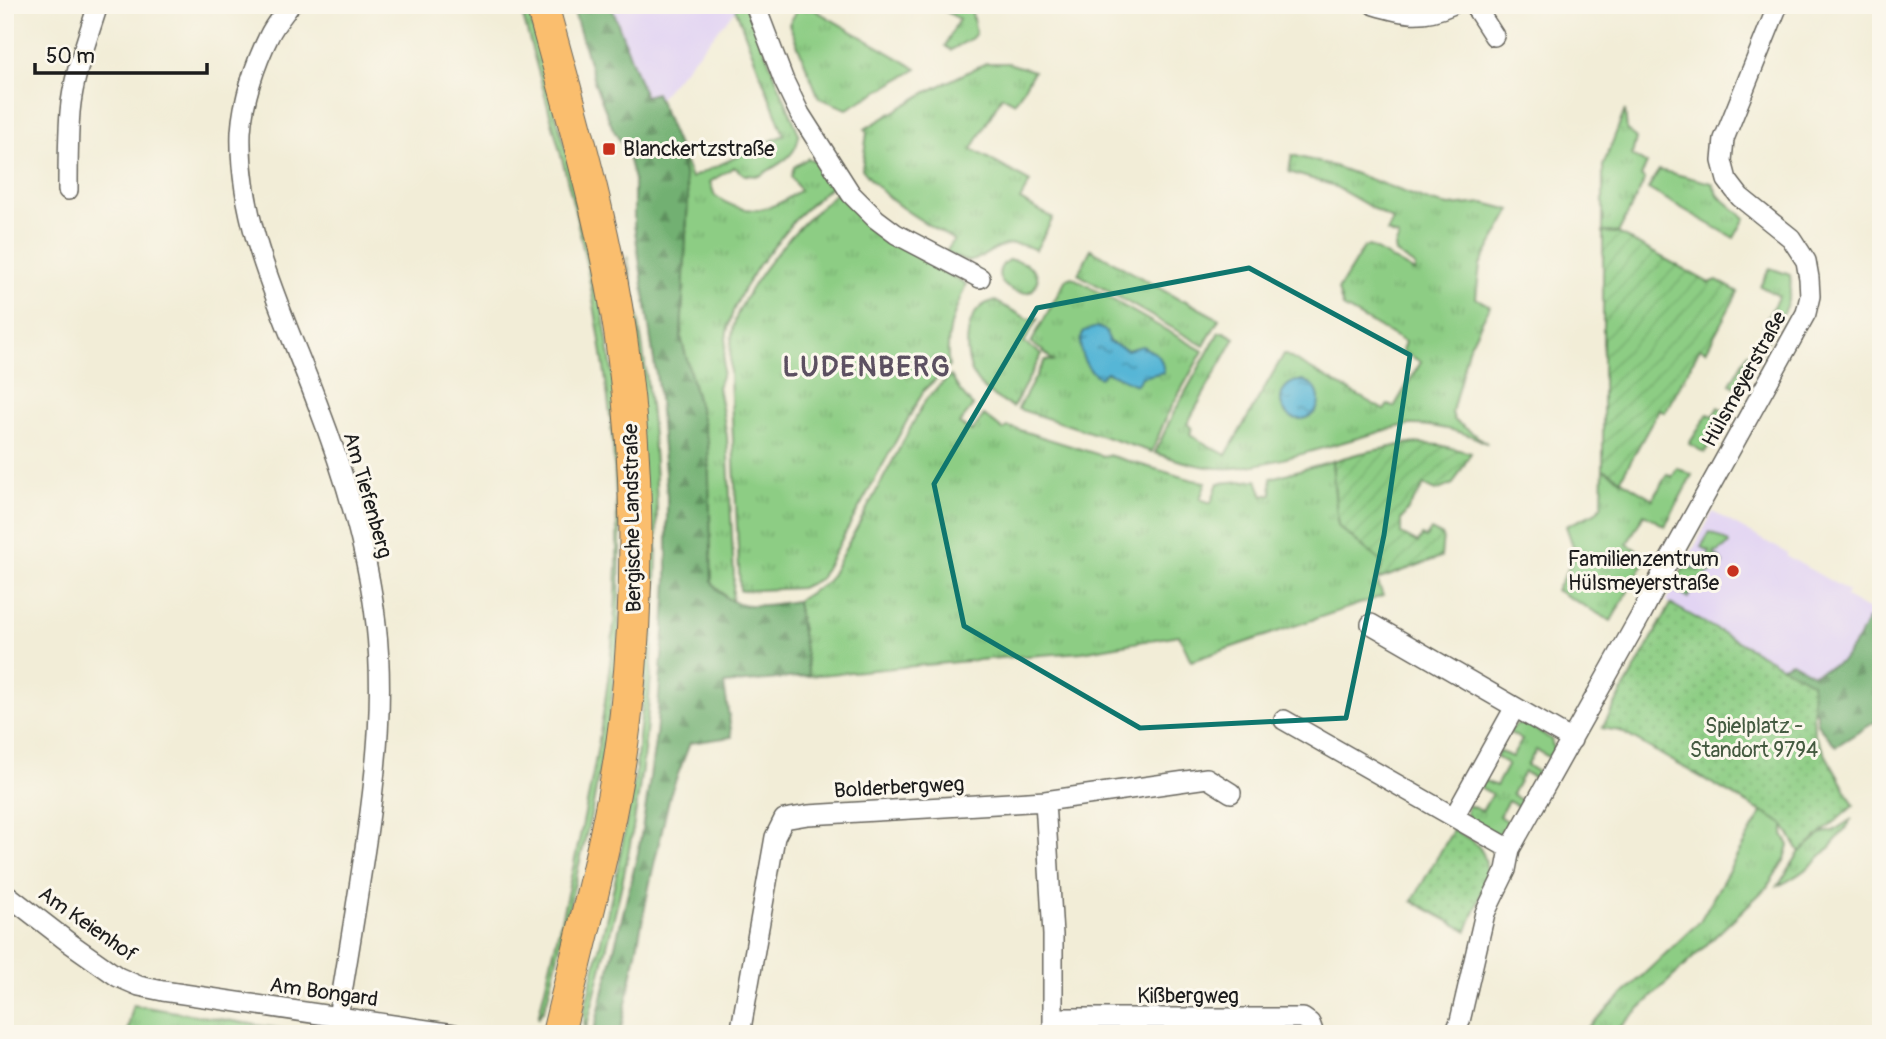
<svg xmlns="http://www.w3.org/2000/svg" width="1886" height="1039" font-family="Pangolin,sans-serif">
<style>
.built{fill:#e2d4f3}
.grass{fill:url(#grass-tufts);stroke:#547450;stroke-width:2}
.forest{fill:url(#forest-firs);stroke:#476647;stroke-width:2}
.park{fill:url(#park-dots);stroke:#547450;stroke-width:2}
.garden{fill:url(#garden-furrows);stroke:#547450;stroke-width:2}
.water{fill:url(#water-ripples);stroke:#3a6979;stroke-width:2}
.lines{fill:none;stroke-linecap:round;stroke-linejoin:round}
.street-casing{stroke:#67655d;stroke-width:22}
.primary-casing{stroke:#67655d;stroke-width:34}
.street{stroke:#fff;stroke-width:19}
.primary{stroke:#fabe6e;stroke-width:32}
.marked{fill:none;stroke:#0f766e;stroke-width:5;stroke-linejoin:round}
.poi-dot{fill:#c8321e;stroke:#fbf7ec;stroke-width:2.5}
.labels{text-anchor:middle;stroke-width:6;stroke-linejoin:round;paint-order:stroke}
.poi-label{font-size:21px;fill:#1c1c1c;stroke:#fbf7ec;text-anchor:start}
.street-label{font-size:21px;fill:#1c1c1c;stroke:#fbf7ec}
.park-label{font-size:21px;fill:#445a40;stroke:#fbf7ec}
.district-label{font-size:28px;font-weight:bold;letter-spacing:2px;fill:#5c5061;stroke:#fbf7ec}
</style>
<defs>
<pattern id="grass-tufts" width="24" height="20" patternUnits="userSpaceOnUse" patternTransform="scale(1.75)"><rect width="24" height="20" fill="#8dcd84"/><path d="M3 7l-1-3M5 7V3M7 7l1-3M15 17l-1-3M17 17v-4M19 17l1-3" fill="none" stroke="#79af71"/></pattern>
<pattern id="forest-firs" width="22" height="20" patternUnits="userSpaceOnUse" patternTransform="scale(1.75)"><rect width="22" height="20" fill="#72b072"/><path d="M5 1l3.5 6h-7zM16 11l3.5 6h-7z" fill="#5d8e5d"/></pattern>
<pattern id="park-dots" width="8" height="8" patternUnits="userSpaceOnUse" patternTransform="scale(1.75)"><rect width="8" height="8" fill="#8dcd84"/><path d="M2 2h.1M6 6h.1" fill="none" stroke="#79af71" stroke-width="1.8" stroke-linecap="round"/></pattern>
<pattern id="garden-furrows" width="10" height="10" patternUnits="userSpaceOnUse" patternTransform="scale(1.75)"><rect width="10" height="10" fill="#8dcd84"/><path d="M-1 1l2-2M0 10L10 0M9 11l2-2" fill="none" stroke="#79af71"/></pattern>
<pattern id="water-ripples" width="26" height="14" patternUnits="userSpaceOnUse" patternTransform="scale(1.75)"><rect width="26" height="14" fill="#57b6d6"/><path d="M2 4q2-2 4 0t4 0M15 11q2-2 4 0t4 0" fill="none" stroke="#4793ad"/></pattern>
</defs>
<rect width="100%" height="100%" fill="#fbf7ec"/>
<filter id="ink" filterUnits="userSpaceOnUse"><feTurbulence type="fractalNoise" baseFrequency=".0143" numOctaves="2"/><feDisplacementMap in="SourceGraphic" scale="14" xChannelSelector="R" yChannelSelector="G"/><feConvolveMatrix kernelMatrix="1 2 1 2 8 2 1 2 1" color-interpolation-filters="sRGB"/></filter>
<filter id="wash" filterUnits="userSpaceOnUse"><feTurbulence type="fractalNoise" baseFrequency=".00686" numOctaves="4" result="noise"/><feDisplacementMap in="SourceGraphic" scale="28" xChannelSelector="R" yChannelSelector="G"/><feGaussianBlur stdDeviation="1.57" result="paint"/><feColorMatrix in="noise" values="0 0 0 0 0 0 0 0 0 0 0 0 0 0 0 0 0 1.4 0 .05"/><feComposite in="paint" operator="in"/></filter>
<g filter="url(#wash)">
<rect width="100%" height="100%" fill="#f2edd7"/>
<path class="built" d="M606,5H740L648,111Z
M1713,512L1787,553V556L1848,591L1846,597L1881,617V634L1844,700L1666,601Z"/>
<path class="grass" d="M520,5H527L594,258L616,395L621,468L619,641L608,725L592,810L548,997L544,1009L538,1018C568,888 603,757 614,624C625,489 606,351 577,220C561,149 539,76 520,5Z
M734,5H746L799,134C798,157 777,165 759,176L745,175L734,167L710,182L715,196C747,218 770,212 800,190L791,177L794,167L808,158L818,162L832,185L798,216L759,265L743,290L733,311L727,332L722,376L718,387L727,436L734,577L732,601L728,599L711,582L708,443L681,337L688,197L680,151L691,178L784,135Z
M800,5H817L815,10L917,69L847,109L819,98L789,24Z
M930,5H968L971,7L976,33L972,38L951,50L945,46L959,19L936,6L934,8Z
M986,63H1008L1034,71L1015,103L1002,96L972,149L1030,182L1020,200L1053,218L1036,250C1017,241 1006,242 988,253C982,256 975,262 967,261C960,260 952,255 946,252L954,240C917,218 889,204 862,169L867,133L865,129L927,92Z
M1625,110L1627,130L1636,138L1632,155L1647,164L1641,176L1645,180L1618,233L1603,232V166Z
M1292,155L1337,167L1431,202L1449,206L1484,203L1511,210L1480,265L1476,298L1490,306L1468,349L1452,412L1454,420L1488,444C1466,432 1435,424 1410,425C1397,426 1382,432 1369,435C1327,446 1276,464 1233,468C1206,470 1181,461 1155,453L1171,418L1219,332H1224L1235,338L1187,424L1192,428L1190,435L1226,455L1284,354L1384,410L1388,405L1394,407L1421,362L1402,351L1405,342L1343,307L1338,290L1364,247L1369,246L1415,272V266L1396,253L1395,247L1399,237L1387,232L1393,220L1332,185L1289,172Z
M1659,170L1712,183L1719,196L1745,218L1734,238L1648,189Z
M837,192C872,236 918,257 966,284C954,314 944,335 949,367L924,390L820,579L801,588L740,591L730,375C730,354 730,334 737,315C742,303 749,292 756,281C781,244 803,222 837,192Z
M1091,249L1182,301L1184,300L1219,319L1204,346L1078,274Z
M627,255C640,324 651,394 655,465C659,524 657,582 653,641C650,697 645,754 636,810C625,881 605,952 588,1022L585,1030L584,1012L615,882L635,777L645,680Z
M1008,260C1021,259 1043,269 1036,285C1027,306 980,280 1008,260Z
M1770,268L1790,275C1794,300 1779,320 1768,341L1762,338L1768,328L1763,325L1779,296L1760,286Z
M1072,277L1203,351L1167,415L1152,452L1018,409L1045,360L1053,361L1043,351L1031,343L1066,279Z
M995,301L1028,319L1038,318L1024,343L1042,354L1013,407C998,400 982,391 974,376C962,354 964,304 995,301Z
M1758,346L1763,348L1741,390L1730,384L1748,353L1753,355Z
M951,376L960,391L973,406L959,424L972,431L984,415L1003,430L1008,427L1013,428L1103,456L1108,455L1118,458L1193,480L1206,482L1200,499L1211,503L1218,483L1257,480L1263,496L1272,494L1271,478L1332,461L1338,526L1383,563L1377,580L1383,596L1191,661L1179,635L1082,652L1000,658L809,676L797,601L828,581L926,399L941,384Z
M1718,407L1727,412L1705,453L1689,444L1708,414L1713,416Z
M1677,468L1692,475L1665,526L1644,514L1627,544L1648,556L1611,621L1556,590L1576,555L1566,526L1595,513L1602,505L1603,469L1653,499L1667,474L1672,477Z
M1710,532L1728,542L1729,545L1714,554L1716,557L1718,556L1723,564L1701,578L1688,598L1673,589L1685,564L1699,571L1710,552L1701,547Z
M1521,724H1526L1551,739L1554,751L1549,757L1536,750L1527,765L1541,774L1537,779L1524,772L1512,794L1525,803L1521,808L1508,801L1499,816L1513,824L1508,832L1498,835L1470,820L1466,813L1468,805L1482,811L1492,794L1478,786L1483,780L1496,786L1508,764L1496,757L1499,751L1512,757L1522,740L1508,732L1516,725Z
M1685,768L1785,824L1783,835L1789,845L1785,859L1767,887L1613,1034H1581L1700,921L1762,812Z
M1852,819C1833,847 1809,872 1778,886L1810,836L1833,831Z
M133,1005L313,1034H127Z"/>
<path class="forest" d="M572,5H611L645,96L656,93L680,151L688,196L681,337L708,443L712,582C716,587 721,594 727,598C743,611 778,603 797,601L809,676L724,684L732,737L690,743L670,795L650,882L620,1034H593L638,853L646,805L656,735L664,631L667,580V496L658,388L634,224V180L627,153L613,129L596,87Z
M1868,619L1881,621V716L1878,720L1836,746L1817,724V713L1809,707L1782,666L1792,662L1813,674L1841,662L1858,639Z"/>
<path class="park" d="M1671,604L1812,683L1814,734L1854,805L1800,852L1783,824L1620,731L1602,728Z
M1453,830C1460,834 1470,838 1476,844C1500,866 1475,906 1467,931L1412,901Z"/>
<path class="garden" d="M1603,232L1618,233L1709,283L1717,280L1738,292L1706,351L1700,348L1665,412L1659,409L1621,479L1603,469Z
M1410,443L1439,445L1471,453L1453,484L1436,491L1424,485L1401,520V534L1418,543L1422,536L1426,538L1431,530L1443,536L1441,557L1377,580L1383,563L1338,526L1332,461L1357,454Z"/>
<path class="water" d="M1097,327L1106,331L1109,342L1127,350L1142,346C1158,354 1161,354 1164,372L1142,377L1136,385L1107,372L1100,378C1084,368 1075,348 1084,331Z
M1281 400a19 19 0 1 1 38 0a19 19 0 1 1-38 0Z"/>
</g>
<g filter="url(#ink)">
<g class="lines">
<defs>
<path id="street" d="M290,5C283,15 274,25 269,36C255,64 243,100 241,132C238,226 284,314 316,400C343,470 368,550 376,624C384,694 377,765 367,835C358,896 348,957 338,1017
M755,5L784,81L800,114L851,194L876,219L896,234L980,278
M1374,5C1404,14 1422,18 1451,5
M1474,5L1494,36
M68,190C68,164 68,138 70,112C73,76 87,40 98,5
M1371,624L1572,740
M1284,720L1510,849
M1045,801L1053,935V1034
M1454,817L1515,707
M5,893L67,941L118,977L139,986L163,991L454,1034
M1054,1018H1303L1310,1023L1314,1034
M740,1034L775,837L784,819L808,815L1045,801L1207,778L1231,793
M1455,1034L1460,1021L1485,913L1506,870L1510,849L1641,615L1666,566L1806,313L1810,296L1809,278L1806,261L1791,238L1740,197L1727,180L1722,161L1724,139L1778,5"/>
<path id="primary" d="M542,5C574,122 609,240 624,360C639,478 639,595 626,713C614,822 583,928 558,1034"/>
</defs>
<use href="#street" class="street-casing"/>
<use href="#primary" class="primary-casing"/>
<use href="#street" class="street"/>
<use href="#primary" class="primary"/>
</g>
</g>
<path class="marked" d="M1249,268L1410,355L1384,535L1346,718L1140,728L964,626L934,484L1037,308Z"/>
<g class="poi-dot">
<rect x="602" y="142" width="14" height="14" rx="3.5"/>
<circle cx="1733" cy="571" r="7"/>
</g>
<g class="labels">
<g class="poi-label">
<text x="623" y="156">Blanckertzstraße</text>
<text x="1719" y="566" text-anchor="end">Familienzentrum<tspan x="1719" dy="24">Hülsmeyerstraße</tspan></text>
</g>
<g class="street-label">
<text transform="translate(1744 379) rotate(-61)" y="7">Hülsmeyerstraße</text>
<text transform="translate(368 495) rotate(74)" y="7">Am Tiefenberg</text>
<text transform="translate(632 518) rotate(-91)" y="7">Bergische Landstraße</text>
<text transform="translate(899 787) rotate(-3)" y="7">Bolderbergweg</text>
<text transform="translate(88 924) rotate(35)" y="7">Am Keienhof</text>
<text transform="translate(324 992) rotate(8)" y="7">Am Bongard</text>
<text x="1188" y="1003">Kißbergweg</text>
</g>
<g class="park-label">
<text x="1754" y="733">Spielplatz -<tspan x="1754" dy="24">Standort 9794</tspan></text>
</g>
<g class="district-label">
<text x="867" y="376">LUDENBERG</text>
</g>
</g>
<rect width="1886" height="1039" fill="none" stroke="#fbf7ec" stroke-width="28"/>
<path d="M35 63v10h172v-10" fill="none" stroke="#1c1c1c" stroke-width="3.5"/>
<text x="46" y="63" font-size="21" fill="#1c1c1c" stroke="#fbf7ec" stroke-width="5" paint-order="stroke">50 m</text>
</svg>
